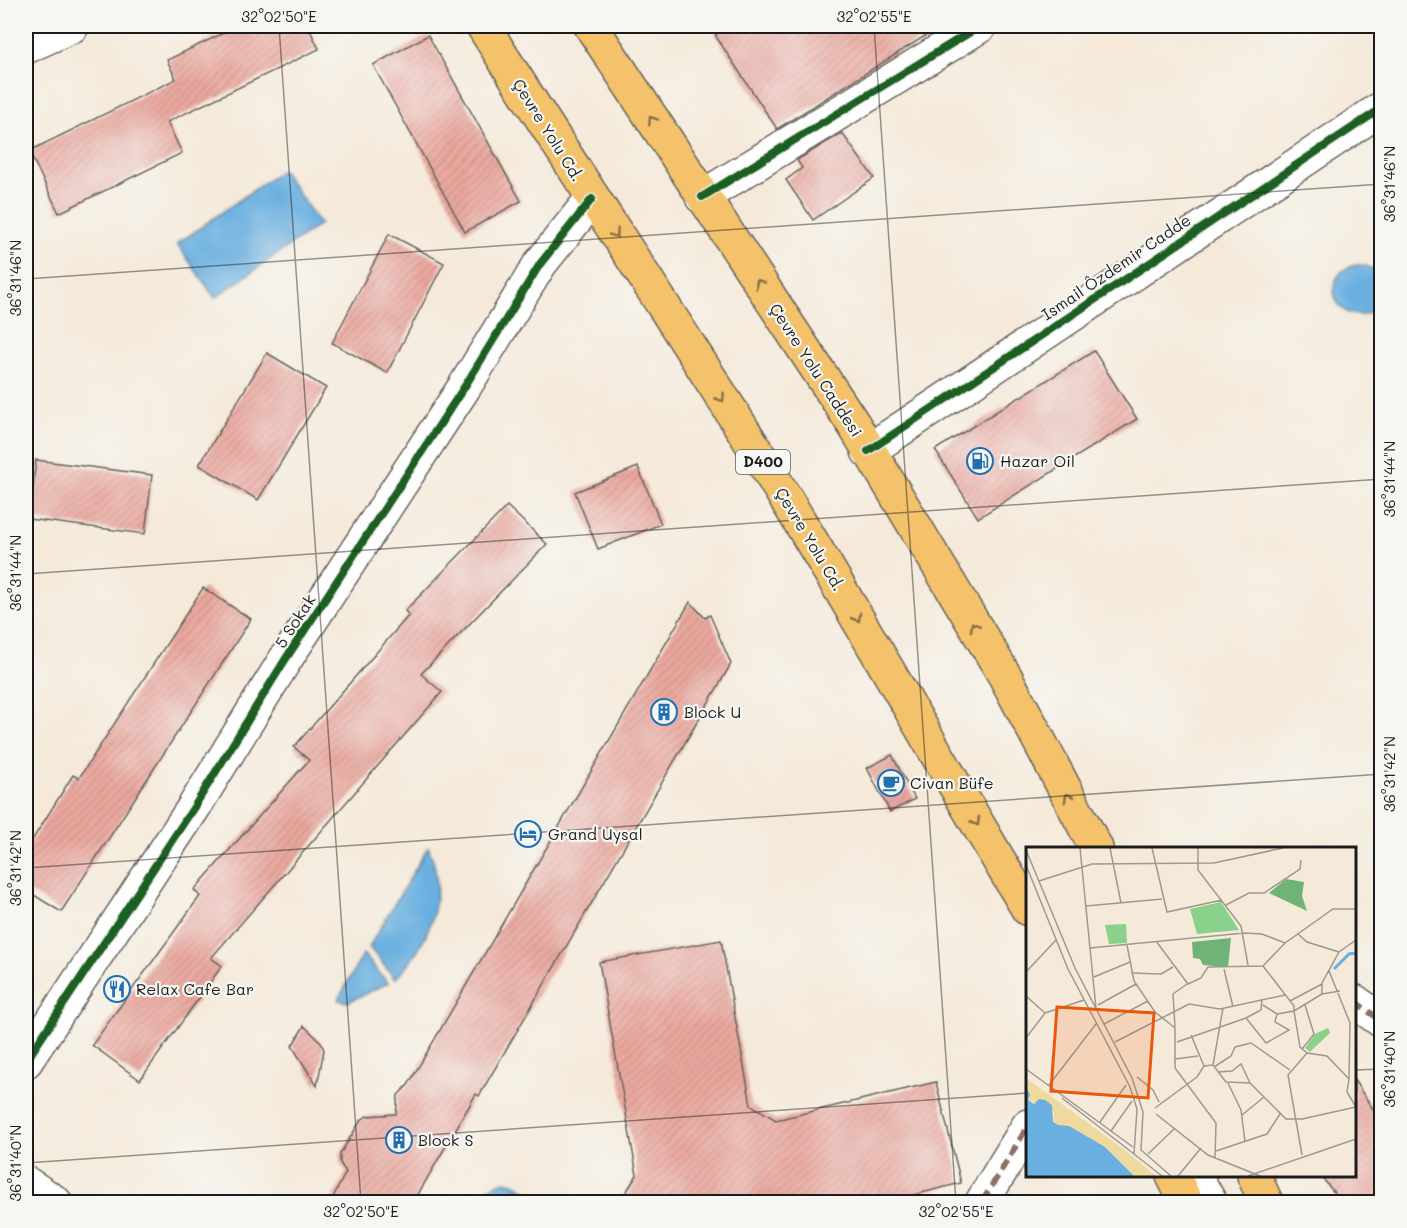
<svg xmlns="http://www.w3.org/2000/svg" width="1407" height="1228" font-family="Mali,sans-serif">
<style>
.water{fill:#69afdf;stroke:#42667e;stroke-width:1.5}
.building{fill:url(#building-hatch)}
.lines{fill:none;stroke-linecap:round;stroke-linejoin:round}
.minor-casing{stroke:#68645e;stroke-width:36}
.tertiary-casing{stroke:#68645e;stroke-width:36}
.trunk-casing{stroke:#68645e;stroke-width:36}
.minor{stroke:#fff;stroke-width:33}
.tertiary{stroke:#fff;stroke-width:33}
.trunk{stroke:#f3c26a;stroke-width:33}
.quiet{stroke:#8d6e63;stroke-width:6;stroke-dasharray:12 6;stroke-linecap:butt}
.cycleway-casing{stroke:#f6f6f2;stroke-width:11}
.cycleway{stroke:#1b5e20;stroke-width:8}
.oneway{stroke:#886f43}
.ticks{fill:none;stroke:#1c1c1c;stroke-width:1.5;stroke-opacity:0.45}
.labels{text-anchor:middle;stroke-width:4.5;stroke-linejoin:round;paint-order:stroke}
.shield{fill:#f6f6f2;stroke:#5d5d5c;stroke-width:1.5}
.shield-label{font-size:15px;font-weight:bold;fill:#1c1c1c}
.street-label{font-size:16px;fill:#1c1c1c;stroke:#f6f6f2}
.poi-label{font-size:16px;fill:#1c1c1c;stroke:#f6f6f2;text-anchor:start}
.inset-river{fill:none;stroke:#69afdf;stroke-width:3}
.inset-road{fill:none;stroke:#9e988e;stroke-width:1.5}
.view{fill:#e8590c;fill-opacity:0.15;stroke:#e8590c;stroke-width:3}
.inset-edge{fill:none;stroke:#1c1c1c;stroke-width:3}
.neatline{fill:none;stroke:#1c1c1c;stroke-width:2}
.ticks-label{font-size:15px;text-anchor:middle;fill:#1c1c1c}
</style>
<defs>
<pattern id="building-hatch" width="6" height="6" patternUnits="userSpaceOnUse" patternTransform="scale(1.5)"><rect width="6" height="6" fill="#eaa89e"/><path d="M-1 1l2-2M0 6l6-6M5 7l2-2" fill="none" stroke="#c89088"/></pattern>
</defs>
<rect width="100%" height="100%" fill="#f6f6f2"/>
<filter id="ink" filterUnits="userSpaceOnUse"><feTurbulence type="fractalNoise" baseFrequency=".0167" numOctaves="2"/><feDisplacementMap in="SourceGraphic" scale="12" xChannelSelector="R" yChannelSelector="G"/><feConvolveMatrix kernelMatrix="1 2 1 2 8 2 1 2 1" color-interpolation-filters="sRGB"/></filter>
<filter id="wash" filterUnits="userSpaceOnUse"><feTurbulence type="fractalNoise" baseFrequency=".008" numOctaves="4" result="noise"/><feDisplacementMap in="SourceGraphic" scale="24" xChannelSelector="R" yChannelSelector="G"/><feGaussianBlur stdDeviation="1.35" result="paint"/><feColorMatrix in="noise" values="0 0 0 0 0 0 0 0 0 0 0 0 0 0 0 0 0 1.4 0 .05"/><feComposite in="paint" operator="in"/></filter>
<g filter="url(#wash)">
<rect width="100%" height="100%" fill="#f5eada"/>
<path class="water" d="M282,170L320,224L215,298L177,244Z
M1334 290a25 25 0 1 1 50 0a25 25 0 1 1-50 0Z
M428,847C449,893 429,945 395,979L369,947Z
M363,954L388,983L348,1002L338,1000Z
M504,1181C519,1183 528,1190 536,1202H474L484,1190Z"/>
<g id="blocks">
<path class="building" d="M238,26H308L319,49L167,122L182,153L59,213L29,151L176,79L167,60Z
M731,26H941L777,129L715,35Z
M428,35L521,201L465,232L373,65Z
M842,133L874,178L813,220L786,180L802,168L797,160Z
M389,234L444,263L387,373L332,343Z
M1094,351L1137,419L978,518L935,450Z
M267,353L326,388L258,500L199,465Z
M36,460L152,475L145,534L29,519Z
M638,467L661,524L598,549L575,492Z
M507,506L547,544L421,674L442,692L211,958L222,966L140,1080L92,1045L200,896L194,890L309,760L294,747L409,615L405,611Z
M203,588L251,619L61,912L26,890V850L73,775L79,778Z
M690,602L705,618L710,615L731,664L479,1096L476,1094L413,1203H330L346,1172L340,1163V1154L361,1120L367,1116L396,1114L398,1095L408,1085Z
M892,755L915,799L890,812L867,768Z
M721,940L751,1105L776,1120L936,1082L961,1183L882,1203H619L637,1175L599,962Z
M304,1026L321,1042L324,1050L317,1086L292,1046Z
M1354,1080L1382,1123V1203H1342L1321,1176H1354Z"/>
</g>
</g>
<g filter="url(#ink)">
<use href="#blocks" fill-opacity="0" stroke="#68645e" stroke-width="1.5"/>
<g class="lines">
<defs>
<path id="minor" d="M26,47L72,26
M702,197L980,26
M1354,1001L1382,1021
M26,1061L194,807L285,660L465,386L540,264L592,199
M1195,1176L1210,1202
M26,1183L55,1202
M982,1202L1028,1126"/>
<path id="tertiary" d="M868,451L1382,108"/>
<path id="trunk" d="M483,26C575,173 673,317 765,465C856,611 939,761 1028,909
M591,26L854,425L1005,676L1096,848
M1173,1176L1186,1202
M1254,1176L1266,1202"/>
</defs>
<use href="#minor" class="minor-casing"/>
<use href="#tertiary" class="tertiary-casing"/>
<use href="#trunk" class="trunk-casing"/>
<use href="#minor" class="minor"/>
<use href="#tertiary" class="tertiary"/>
<use href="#trunk" class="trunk"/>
<path class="quiet" d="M1354,1001L1382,1021
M982,1202L1028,1126"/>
<defs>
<path id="cycleway" d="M702,197L980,26
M868,451L1382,108
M26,1061L194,807L285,660L465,386L540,264L592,199"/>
</defs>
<use href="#cycleway" class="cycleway-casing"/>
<use href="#cycleway" class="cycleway"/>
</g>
<defs><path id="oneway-chevron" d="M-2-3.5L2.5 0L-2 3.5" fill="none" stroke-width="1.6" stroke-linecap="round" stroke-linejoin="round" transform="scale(1.5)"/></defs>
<g class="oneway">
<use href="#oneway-chevron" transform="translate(652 120) rotate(-123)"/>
<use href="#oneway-chevron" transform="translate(615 234) rotate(56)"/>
<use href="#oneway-chevron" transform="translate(759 283) rotate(-123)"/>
<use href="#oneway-chevron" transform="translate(721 398) rotate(57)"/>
<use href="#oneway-chevron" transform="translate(857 618) rotate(60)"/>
<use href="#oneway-chevron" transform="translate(974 626) rotate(-121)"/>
<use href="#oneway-chevron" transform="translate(1068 797) rotate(-118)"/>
<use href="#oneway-chevron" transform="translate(976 822) rotate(59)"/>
</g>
</g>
<path class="ticks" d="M279,26L361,1202M874,26L956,1202M26,279L1382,184M26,574L1382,479M26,868L1382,774M1354,1070L1382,1069M26,1163L1028,1093"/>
<defs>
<symbol id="fuel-ring" viewBox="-11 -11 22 22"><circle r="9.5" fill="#f6f6f2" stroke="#1f6fb2" stroke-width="1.5"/><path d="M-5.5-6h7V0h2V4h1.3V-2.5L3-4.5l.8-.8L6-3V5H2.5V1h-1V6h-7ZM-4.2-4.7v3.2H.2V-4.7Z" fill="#1f6fb2"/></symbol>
<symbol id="building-ring" viewBox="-11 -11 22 22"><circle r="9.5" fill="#f6f6f2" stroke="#1f6fb2" stroke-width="1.5"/><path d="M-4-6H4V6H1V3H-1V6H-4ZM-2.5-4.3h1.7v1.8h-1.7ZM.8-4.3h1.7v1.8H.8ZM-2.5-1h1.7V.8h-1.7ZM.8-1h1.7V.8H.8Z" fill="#1f6fb2"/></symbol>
<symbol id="cafe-ring" viewBox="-11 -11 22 22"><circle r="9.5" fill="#f6f6f2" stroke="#1f6fb2" stroke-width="1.5"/><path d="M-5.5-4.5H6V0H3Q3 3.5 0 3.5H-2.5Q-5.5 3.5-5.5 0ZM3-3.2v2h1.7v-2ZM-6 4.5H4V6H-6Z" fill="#1f6fb2"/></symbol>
<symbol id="hotel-ring" viewBox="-11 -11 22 22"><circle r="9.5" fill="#f6f6f2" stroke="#1f6fb2" stroke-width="1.5"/><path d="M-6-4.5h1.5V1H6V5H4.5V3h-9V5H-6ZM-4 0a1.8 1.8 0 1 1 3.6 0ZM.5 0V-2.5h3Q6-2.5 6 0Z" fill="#1f6fb2"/></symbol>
<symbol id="restaurant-ring" viewBox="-11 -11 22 22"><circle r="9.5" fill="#f6f6f2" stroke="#1f6fb2" stroke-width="1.5"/><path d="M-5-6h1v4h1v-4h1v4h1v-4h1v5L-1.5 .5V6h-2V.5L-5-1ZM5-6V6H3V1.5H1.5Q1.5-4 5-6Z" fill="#1f6fb2"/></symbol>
</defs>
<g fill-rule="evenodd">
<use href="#fuel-ring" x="965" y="446" width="30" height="30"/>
<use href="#building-ring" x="649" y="697" width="30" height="30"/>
<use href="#cafe-ring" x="876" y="768" width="30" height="30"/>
<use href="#hotel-ring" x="513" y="819" width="30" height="30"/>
<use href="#restaurant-ring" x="102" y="974" width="30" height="30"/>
<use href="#building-ring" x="384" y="1125" width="30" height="30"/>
</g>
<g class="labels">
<rect class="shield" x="736" y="450" width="54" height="24" rx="4.5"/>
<g class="shield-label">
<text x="763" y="467">D400</text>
</g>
<g class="street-label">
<text transform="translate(548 130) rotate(58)" y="6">Çevre Yolu Cd.</text>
<text transform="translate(1116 267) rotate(-34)" y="6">Ismail Ôzdemir Cadde</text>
<text transform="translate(816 370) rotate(57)" y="6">Çevre Yolu Caddesi</text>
<text transform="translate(810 539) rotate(59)" y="6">Çevre Yolu Cd.</text>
<text transform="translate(295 621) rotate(-57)" y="6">5 Sokak</text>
</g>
<g class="poi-label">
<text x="1000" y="467">Hazar Oil</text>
<text x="684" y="718">Block U</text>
<text x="910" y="789">Civan Büfe</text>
<text x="548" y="840">Grand Uysal</text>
<text x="136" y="995">Relax Cafe Bar</text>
<text x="418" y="1146">Block S</text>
</g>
</g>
<g transform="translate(1026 847)">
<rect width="330" height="330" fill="#f5eada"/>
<path d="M195,55L213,83L171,87L164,62ZM100,77L101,96L83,97L79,78Z" fill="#8ad18b"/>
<path d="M260,32L278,35L276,49L281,64L243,46ZM205,91L202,120L177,118L174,112L167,111L166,95Z" fill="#6fb377"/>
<path d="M0,231L96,301L130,329H108L79,300L34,281L27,275L28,265L1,252Z" fill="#eeda9e"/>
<path d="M302,181L304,186L288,201L284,205L279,201L289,187Z" fill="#8ad18b"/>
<path d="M0,239L4,248L2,253L8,257L13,252L19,253L26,258L27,275L32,278L43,279L79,300L108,329H0Z" fill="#69afdf"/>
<path class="inset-river" d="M308,122L323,107L330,106"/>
<path class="inset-road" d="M54,1L70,161M84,1L95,56M126,1L141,65L196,53M172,1V23L215,79L222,118M0,3L49,121L106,231L117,265L115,303L145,329M0,18L42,122L104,240L111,262L108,307L136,329M13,34L66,17L188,16L257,1M200,58L223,46H238L274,22L275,13M60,59L136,52M272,87L281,95L313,105M130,94L162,137L175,131L182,120L237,119L259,96M101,98L108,134L129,165L149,181V221L190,276L189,311M64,101L218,86L236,87L259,96L307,62H330M237,119L268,159V164L251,167M198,122L207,160M303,124L324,176L323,232M0,125L30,93M105,126L135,127L147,120M68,130L104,115M296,147L314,144M0,149L19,166M264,154L296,137M72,158L110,137M19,166L58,153M220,171L240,196L263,183L249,175L251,167L237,158M78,177L122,154M149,180L147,147L161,137M165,188L178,219M0,191L19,166M89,195L163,157L194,162L259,148M151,195L220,171L235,163L236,152M276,202L288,187L279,158M149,212L172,209M187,218L197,161M188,220L205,209L209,200L225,196L264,223M0,222L107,300M192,225L206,224L215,217L224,236M111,230L127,243L133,255M202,236L215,263L219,295M23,238L70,177M36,251L108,307M129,261L171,230L178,219L187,218L200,235L224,236L260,272H276L330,260L321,245L323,232L301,209L281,206L274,200L268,164L296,147V136L313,105L330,93M130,267L182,308L234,329M216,268L238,250M74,275L100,238M85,284L106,254M190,304L241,287L254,267M122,307L148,282M276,308L262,228L281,206M152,329L175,301M222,329L330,292"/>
<path class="view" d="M31,160L128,166L122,251L25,244Z"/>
<rect width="330" height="330" class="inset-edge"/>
</g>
<rect width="1407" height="1228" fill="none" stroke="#f6f6f2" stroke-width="66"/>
<rect x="33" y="33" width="1341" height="1162" class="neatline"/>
<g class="ticks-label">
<text x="279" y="22">32°02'50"E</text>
<text x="874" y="22">32°02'55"E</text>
<text transform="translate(1390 184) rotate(-90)" y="5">36°31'46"N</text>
<text transform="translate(16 278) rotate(-90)" y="5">36°31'46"N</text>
<text transform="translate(1390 479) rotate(-90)" y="5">36°31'44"N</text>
<text transform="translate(16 573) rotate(-90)" y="5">36°31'44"N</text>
<text transform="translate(1390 774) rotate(-90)" y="5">36°31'42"N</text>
<text transform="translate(16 868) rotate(-90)" y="5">36°31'42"N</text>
<text transform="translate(1390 1069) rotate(-90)" y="5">36°31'40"N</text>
<text transform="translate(16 1163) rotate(-90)" y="5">36°31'40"N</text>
<text x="361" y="1217">32°02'50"E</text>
<text x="956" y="1217">32°02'55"E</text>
</g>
</svg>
